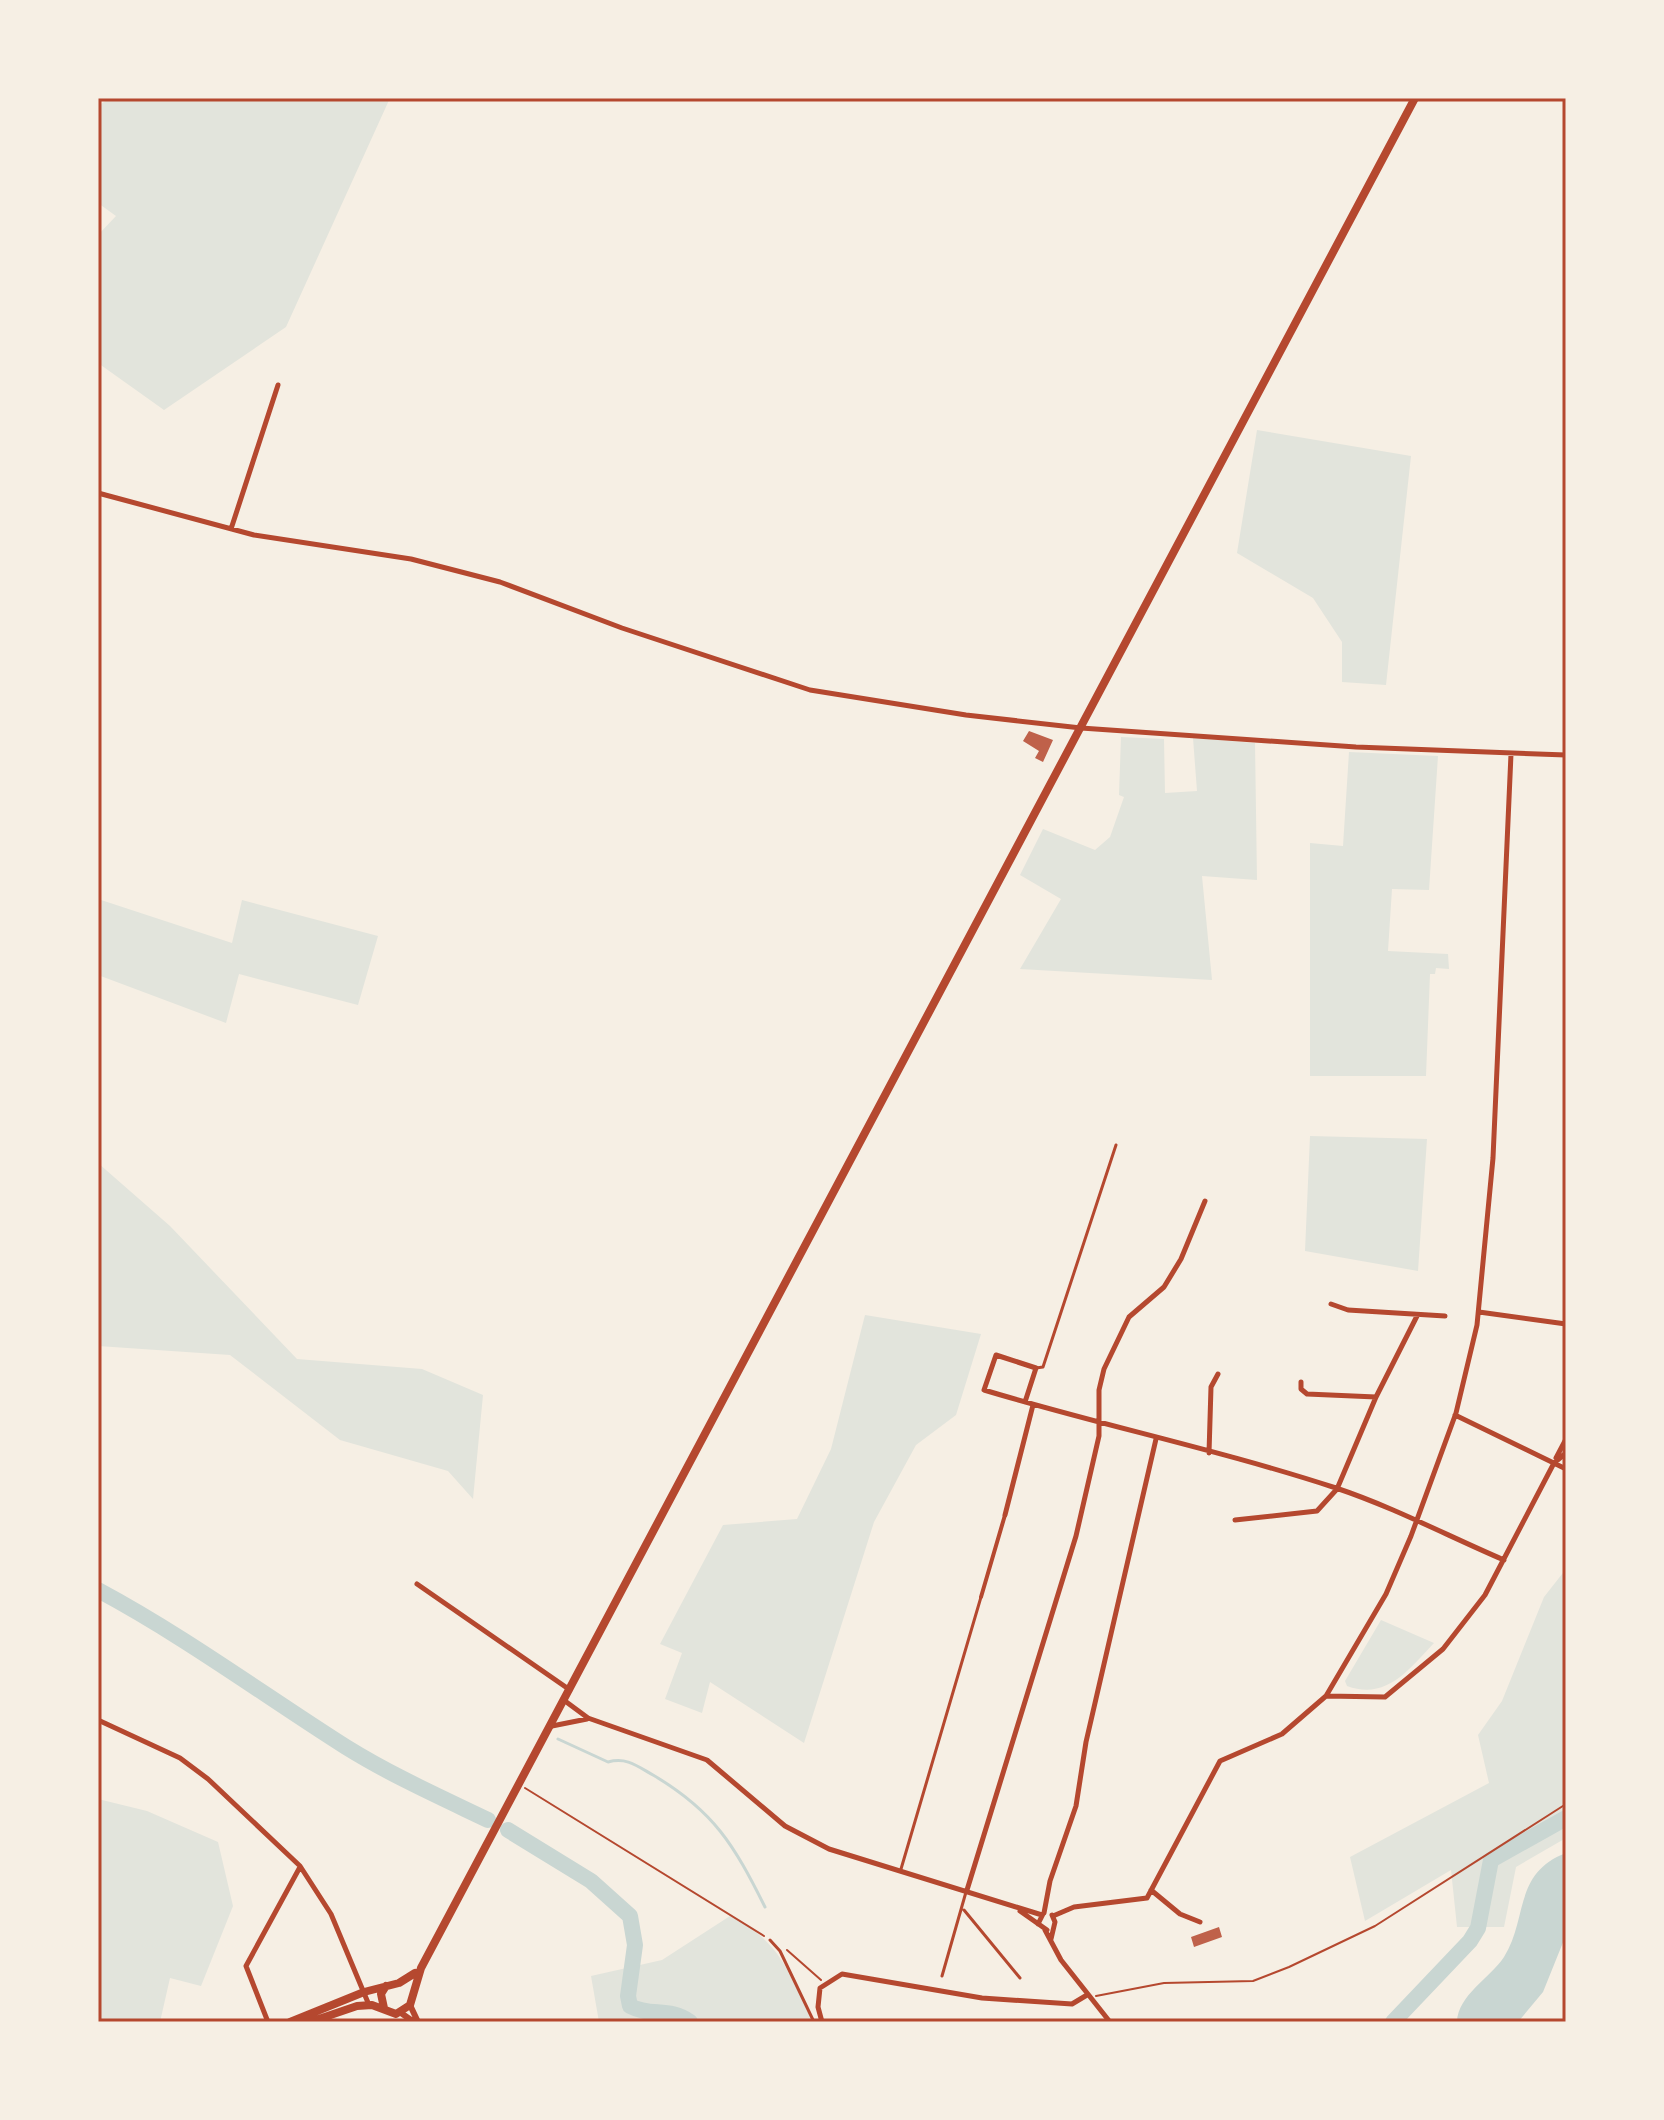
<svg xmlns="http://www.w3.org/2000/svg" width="1664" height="2120" font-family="'Alegreya Sans',sans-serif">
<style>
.green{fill:#e2e4dc}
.water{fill:#c9d6d2}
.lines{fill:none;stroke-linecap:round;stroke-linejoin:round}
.stream{stroke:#c9d6d2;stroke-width:3}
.river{stroke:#c9d6d2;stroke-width:16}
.building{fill:#bf614a}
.path{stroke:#b5482f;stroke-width:2}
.service{stroke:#b5482f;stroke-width:3}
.pedestrian{stroke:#b5482f;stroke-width:4}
.minor{stroke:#b5482f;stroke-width:5}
.tertiary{stroke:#b5482f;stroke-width:6}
.primary{stroke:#b5482f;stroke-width:8}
.neatline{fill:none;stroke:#b5482f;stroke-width:3}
</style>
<rect width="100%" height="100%" fill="#f6efe4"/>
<path class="green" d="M110,98H390L286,327L164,410L98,363V235L116,216L98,203V106Z
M1257,430L1411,456L1386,685L1342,682V642L1313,598L1237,553Z
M1121,737L1164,739L1165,793L1197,791L1193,738L1255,743L1257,880L1202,876L1212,980L1020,969L1061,899L1020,875L1043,829L1095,850L1110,837L1124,797L1119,795Z
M1349,752L1438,756L1429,890L1392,889L1388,951L1448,954L1449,969L1436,968L1435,974H1430L1426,1076H1310V843L1343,846Z
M98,899L232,943L242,900L378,936L358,1005L239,974L226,1023L98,975Z
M1310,1136L1427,1139L1418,1271L1305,1251Z
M98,1163L170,1226L297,1359L422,1369L483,1395L473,1499L448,1471L340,1440L230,1355L98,1346Z
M865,1315L981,1334L956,1415L916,1445L874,1522L804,1743L710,1682L702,1713L665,1699L682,1653L660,1644L723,1525L797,1519L831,1449Z
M1566,1569V1838L1516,1867L1504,1927H1457L1451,1870L1365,1921L1350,1857L1489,1783L1478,1735L1502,1701L1544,1597Z
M1381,1620L1434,1643C1410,1668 1387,1701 1347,1686L1345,1681Z
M98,1799L147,1811L218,1842L233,1906L201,1986L170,1978L160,2022H98Z
M730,1916C782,1942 788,1973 813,2022H599L591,1976L662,1960Z"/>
<path class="water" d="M1566,1853V1935L1543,1992L1518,2022H1457C1458,1995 1490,1978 1504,1957C1528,1919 1513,1873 1566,1853Z"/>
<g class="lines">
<path class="stream" d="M558,1739L608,1762C627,1757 637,1766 653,1775C714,1811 734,1845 765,1907"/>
<path class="river" d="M98,1590C184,1636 264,1695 346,1747C391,1775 440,1797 488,1820
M508,1830L591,1881L630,1916L635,1945L628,1996L630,2006C651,2017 669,2007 690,2022
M1393,2022L1470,1941L1478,1928L1491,1860L1566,1818"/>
</g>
<path class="building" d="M1029,731L1053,740L1043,762L1035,758L1039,751L1023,741Z
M1219,1927L1222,1937L1194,1947L1191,1937Z"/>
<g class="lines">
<path class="path" d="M525,1788L764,1936
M787,1950L821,1980
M1096,1996L1164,1983L1253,1981L1289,1967L1375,1926L1566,1804"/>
<path class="service" d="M1036,1368L1043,1367L1116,1145
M901,1869L981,1597
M964,1910L1020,1978
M770,1940L780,1951L814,2022
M942,1976L966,1892"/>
<path class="pedestrian" d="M981,1597L1005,1515"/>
<path class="minor" d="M98,493L254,535L411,559L500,582L622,628L810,690L966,715L1081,728L1356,747L1566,755
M231,529L278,385
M1331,1304L1348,1310L1445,1316
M1479,1312L1566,1324
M1301,1382V1389L1307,1394L1376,1397
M1025,1402L1036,1368L996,1355L984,1390C1100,1425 1220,1450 1336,1488C1393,1507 1448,1536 1504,1560
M1455,1415L1566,1469
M1209,1453L1211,1387L1218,1374
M1556,1458L1566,1439
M1005,1515L1033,1405
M1235,1520L1317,1511L1337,1489L1376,1397L1417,1316
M417,1584L570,1690
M1326,1696L1386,1594L1411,1536L1456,1413L1477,1325L1493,1158L1511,754
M565,1701L588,1718L707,1760L785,1826L829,1849L1042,1915
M98,1720L180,1758L208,1779L300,1866L331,1914L369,2005
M552,1726L587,1719
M967,1890L1076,1536L1099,1436V1390L1104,1369L1129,1317L1164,1287L1181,1259L1205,1201
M1151,1890L1180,1914L1200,1922
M1020,1911L1047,1930
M1044,1913L1050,1881L1076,1806L1086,1742L1156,1439
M1053,1916L1074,1907L1147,1898L1220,1761L1282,1734L1326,1696L1385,1697L1443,1649L1485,1595L1554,1463L1566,1453
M1038,1924L1043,1914
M1045,1930L1061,1960L1110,2022
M1051,1939L1055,1922L1052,1915
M268,2022L246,1966L300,1867
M822,2022L818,2007L820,1988L842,1974L982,1998L1072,2004L1087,1995"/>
<path class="tertiary" d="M410,2005L418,2022
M401,2013L414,2022"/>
<path class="primary" d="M384,2008L381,1994L386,1986
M290,2022L364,1992L399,1983L415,1973
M310,2022L357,2006L372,2005L396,2014L410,2005L421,1968L1415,98"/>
</g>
<rect width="1664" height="2120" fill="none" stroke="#f6efe4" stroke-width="200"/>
<rect x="100" y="100" width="1464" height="1920" class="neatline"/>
</svg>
